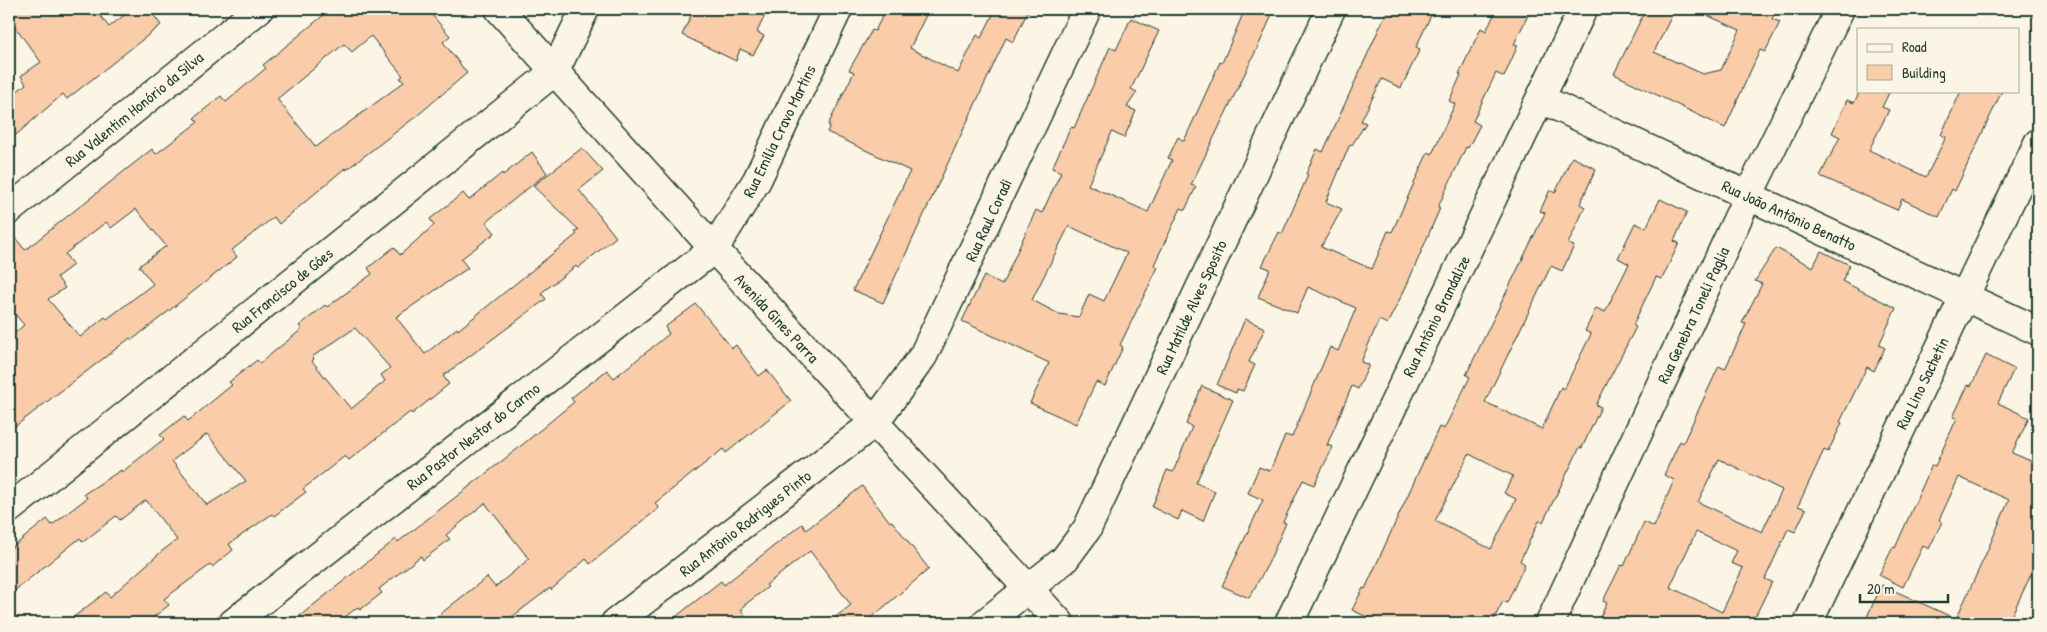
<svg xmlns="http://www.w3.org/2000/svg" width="2047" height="632" font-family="'Patrick Hand',sans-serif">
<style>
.building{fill:#facca9;stroke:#1f3d34;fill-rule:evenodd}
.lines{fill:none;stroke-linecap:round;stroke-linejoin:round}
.minor-casing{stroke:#1f3d34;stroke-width:31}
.minor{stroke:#fcf5e5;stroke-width:28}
.labels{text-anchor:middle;stroke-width:4;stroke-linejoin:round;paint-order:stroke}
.street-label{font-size:16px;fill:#1f3d34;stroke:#fcf5e5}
</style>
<rect width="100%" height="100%" fill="#fcf5e5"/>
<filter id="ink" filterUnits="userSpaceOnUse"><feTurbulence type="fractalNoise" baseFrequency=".02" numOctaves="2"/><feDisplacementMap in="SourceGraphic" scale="10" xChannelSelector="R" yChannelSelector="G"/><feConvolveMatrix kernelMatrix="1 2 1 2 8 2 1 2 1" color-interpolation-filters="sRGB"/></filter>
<g filter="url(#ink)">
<path class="building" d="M9,9H95L109,27L132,9H149L161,25L67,99L63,94L9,141V98L26,84L21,76L41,62L9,19Z
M331,9H427L450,36L443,42L467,73L418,115L346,170L345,168L279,224L274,217L232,250L237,257L132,340L130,338L9,431V338L24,325L9,307V230L25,250L152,149L156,154L198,122L194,118L221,96L226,102L266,68L263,65ZM371,36L403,76L400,78L404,82L316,147L277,99L344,44L352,52ZM136,209L166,246L139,266L153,284L107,319L105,317L80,337L48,299L65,288L57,277L73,265L65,254L106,222L111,228Z
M694,9H768L757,32L764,36L753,55L740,49L736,61L682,35Z
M886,9H929L910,48L958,73L977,35L981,38L996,9H1029L1013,42L1006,38L883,303L853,290L910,171L827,132L830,126L828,125L854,72L849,70L872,30L875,31Z
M1245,9H1274L1263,36L1191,185L1196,187L1185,210L1181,208L1154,265L1158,267L1120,345L1123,347L1105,386L1096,382L1076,424L1030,403L1049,363L962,321L984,276L1002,285L1036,210L1042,213L1061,172L1052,168L1071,127L1074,128L1110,47L1116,50L1131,18L1159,31L1131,89L1137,92L1127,107L1136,111L1124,138L1112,132L1088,185L1148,212L1172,160L1168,158L1178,137L1184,141L1220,62L1222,63ZM1069,226L1127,253L1104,301L1089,294L1079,317L1059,314L1032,300Z
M1388,9H1434L1416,47L1420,49L1401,88L1382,79L1361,121L1366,123L1352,145L1350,144L1326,202L1342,209L1321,247L1372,269L1388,231L1392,232L1428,152L1432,154L1455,104L1449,101L1461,75L1459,74L1481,28L1486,31L1497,9H1531L1514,44L1518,45L1504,77L1496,73L1473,121L1480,125L1468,148L1466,147L1438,207L1440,208L1406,287L1387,324L1379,320L1361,362L1369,365L1358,389L1352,386L1327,445L1333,447L1314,485L1303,480L1283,522L1286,523L1268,564L1249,598L1222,586L1263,500L1248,493L1259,467L1270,471L1285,435L1292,437L1330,347L1338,351L1356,308L1308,287L1297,313L1258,297L1270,269L1262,266L1279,232L1282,234L1308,175L1306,174L1317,149L1323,152Z
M1646,9H1675L1654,52L1703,74L1721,70L1740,30L1693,9H1777L1772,19L1780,22L1765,52L1760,50L1725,128L1614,74Z
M1860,91H1890L1882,107L1889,110L1869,150L1926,177L1946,137L1941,135L1961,91H2002L1955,191L1952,189L1939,217L1902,199L1897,210L1820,176L1840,137L1832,133L1847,100L1854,103Z
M582,148L603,171L579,190L616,237L578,268L576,266L541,293L546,299L443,376L449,384L412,414L410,412L349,460L345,456L303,489L306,492L274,516L272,514L229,544L233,550L212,567L210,565L164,599L169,605L146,623H66L106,592L110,597L162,551L177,540L146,500L120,520L116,516L83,542L80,538L9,595V550L47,519L52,525L87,498L84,494L121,470L122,472L164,439L160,435L184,416L188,421L232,385L229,382L257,360L260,363L302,329L299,326L325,305L327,307L372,274L368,268L394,247L400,255L434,225L430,219L463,193L469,200L502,173L503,175L532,152L547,173L486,222L495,233L461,259L468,268L396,317L425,354L457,328L458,330L577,234L575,232L579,230L533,186ZM355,328L390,368L381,375L385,381L351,409L312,361L314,359L312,357ZM207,434L246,481L207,505L172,461Z
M1572,157L1596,169L1580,204L1585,207L1568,244L1574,246L1562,271L1551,266L1485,402L1542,429L1561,387L1564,389L1591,334L1585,331L1596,308L1605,312L1629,264L1618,258L1635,223L1646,228L1660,199L1687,212L1674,241L1679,243L1662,279L1656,277L1633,325L1636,327L1596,405L1601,407L1582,448L1580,447L1543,522L1539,521L1520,561L1525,564L1507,603L1503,601L1492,623H1380L1352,610L1363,588L1365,589L1439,427L1444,429L1470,377L1466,375L1545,213L1540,211L1550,190L1555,193ZM1469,454L1513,476L1504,493L1516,499L1491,549L1435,521Z
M1776,248L1813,267L1821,251L1850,265L1842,281L1896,308L1879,345L1885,348L1874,371L1867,367L1840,422L1842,423L1828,452L1824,450L1798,506L1806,509L1795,532L1788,529L1765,579L1772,582L1752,623H1597L1607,603L1603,601L1621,565L1624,566L1644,522L1654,527L1674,480L1664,475L1680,441L1683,443L1719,366L1725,369L1746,324L1742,323L1762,284L1755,281ZM1719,459L1782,490L1762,532L1698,502ZM1696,532L1737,551L1731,563L1743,568L1722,612L1670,587Z
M696,304L732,348L736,345L759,376L767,370L791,401L726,453L723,449L655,503L659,508L590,564L586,559L551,590L550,588L504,623H429L487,577L495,587L529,559L485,503L446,535L450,539L423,560L421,556L379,589L382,593L360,610L358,607L337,623H291L396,539L398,542L516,450L574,402L571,398L607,370L614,378L669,334L665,327Z
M1245,319L1265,328L1249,362L1255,365L1243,391L1237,389L1236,393L1217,385Z
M1986,355L2014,369L1998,403L2029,418L2012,453L2038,464V560L2008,623H1864L1882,585L1956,619L1985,556L2009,500L1959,477L1939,520L1942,522L1929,549L1923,546L1903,587L1879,575L1893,547L1895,548L1932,465L1935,466L1957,418L1953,417L1968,385L1971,386Z
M1202,386L1233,400L1196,483L1215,491L1203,521L1182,511L1178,520L1152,507L1167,470L1173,472L1192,427L1186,424Z
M862,486L890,522L892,521L929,569L865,623H828L851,605L810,551L766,585L768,587L742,607L743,609L741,610L750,623H668L721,581L724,585L802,524L806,530Z"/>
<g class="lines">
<defs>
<path id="minor" d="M499,9L714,249L1060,623
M1541,99L2038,331
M9,210L259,9
M9,509L555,71L585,9
M233,623L714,249L757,180L838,9
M615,623L874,423L923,356L1087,9
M985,623L1064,560L1087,529L1331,9
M1289,623L1583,9
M1550,623L1748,196L1840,9
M1808,623L2038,143"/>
</defs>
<use href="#minor" class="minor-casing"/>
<use href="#minor" class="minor"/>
</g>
</g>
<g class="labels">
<g class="street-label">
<text transform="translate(134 109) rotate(-39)" y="6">Rua Valentim Honório da Silva</text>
<text transform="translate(779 131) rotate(-64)" y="6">Rua Emília Cravo Martins</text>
<text transform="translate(1789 215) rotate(25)" y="6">Rua João Antônio Benatto</text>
<text transform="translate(988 220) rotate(-65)" y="6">Rua Raul Coradi</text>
<text transform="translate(282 290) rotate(-39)" y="6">Rua Francisco de Góes</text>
<text transform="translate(1191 307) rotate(-65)" y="6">Rua Matilde Alves Sposito</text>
<text transform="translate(1693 315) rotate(-65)" y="6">Rua Genebra Toneli Paglia</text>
<text transform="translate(1436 316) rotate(-64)" y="6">Rua Antônio Brandalize</text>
<text transform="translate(777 318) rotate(47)" y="6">Avenida Gines Parra</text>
<text transform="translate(1922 383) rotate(-64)" y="6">Rua Lino Sachetin</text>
<text transform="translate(473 436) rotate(-38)" y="6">Rua Pastor Nestor do Carmo</text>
<text transform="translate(745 523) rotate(-38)" y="6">Rua Antônio Rodrigues Pinto</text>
</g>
</g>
<rect width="2047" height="632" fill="none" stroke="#fcf5e5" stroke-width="30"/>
<rect x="15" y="15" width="2017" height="602" fill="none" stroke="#1f3d34" stroke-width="2" filter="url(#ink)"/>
<rect x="1857" y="28" width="162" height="65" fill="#fcf5e5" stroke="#a4ab9e"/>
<rect x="1867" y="44" width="25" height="8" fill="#fcf5e5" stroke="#a4ab9e"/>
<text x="1902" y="52" font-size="15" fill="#1f3d34">Road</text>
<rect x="1867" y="65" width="25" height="15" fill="#facca9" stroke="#a4ab9e"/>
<text x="1902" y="78" font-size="15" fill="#1f3d34">Building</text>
<path d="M1860 594v8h88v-8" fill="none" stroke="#1f3d34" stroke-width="2.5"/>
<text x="1867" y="594" font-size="15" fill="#1f3d34" stroke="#fcf5e5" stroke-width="4" paint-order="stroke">20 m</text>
</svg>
